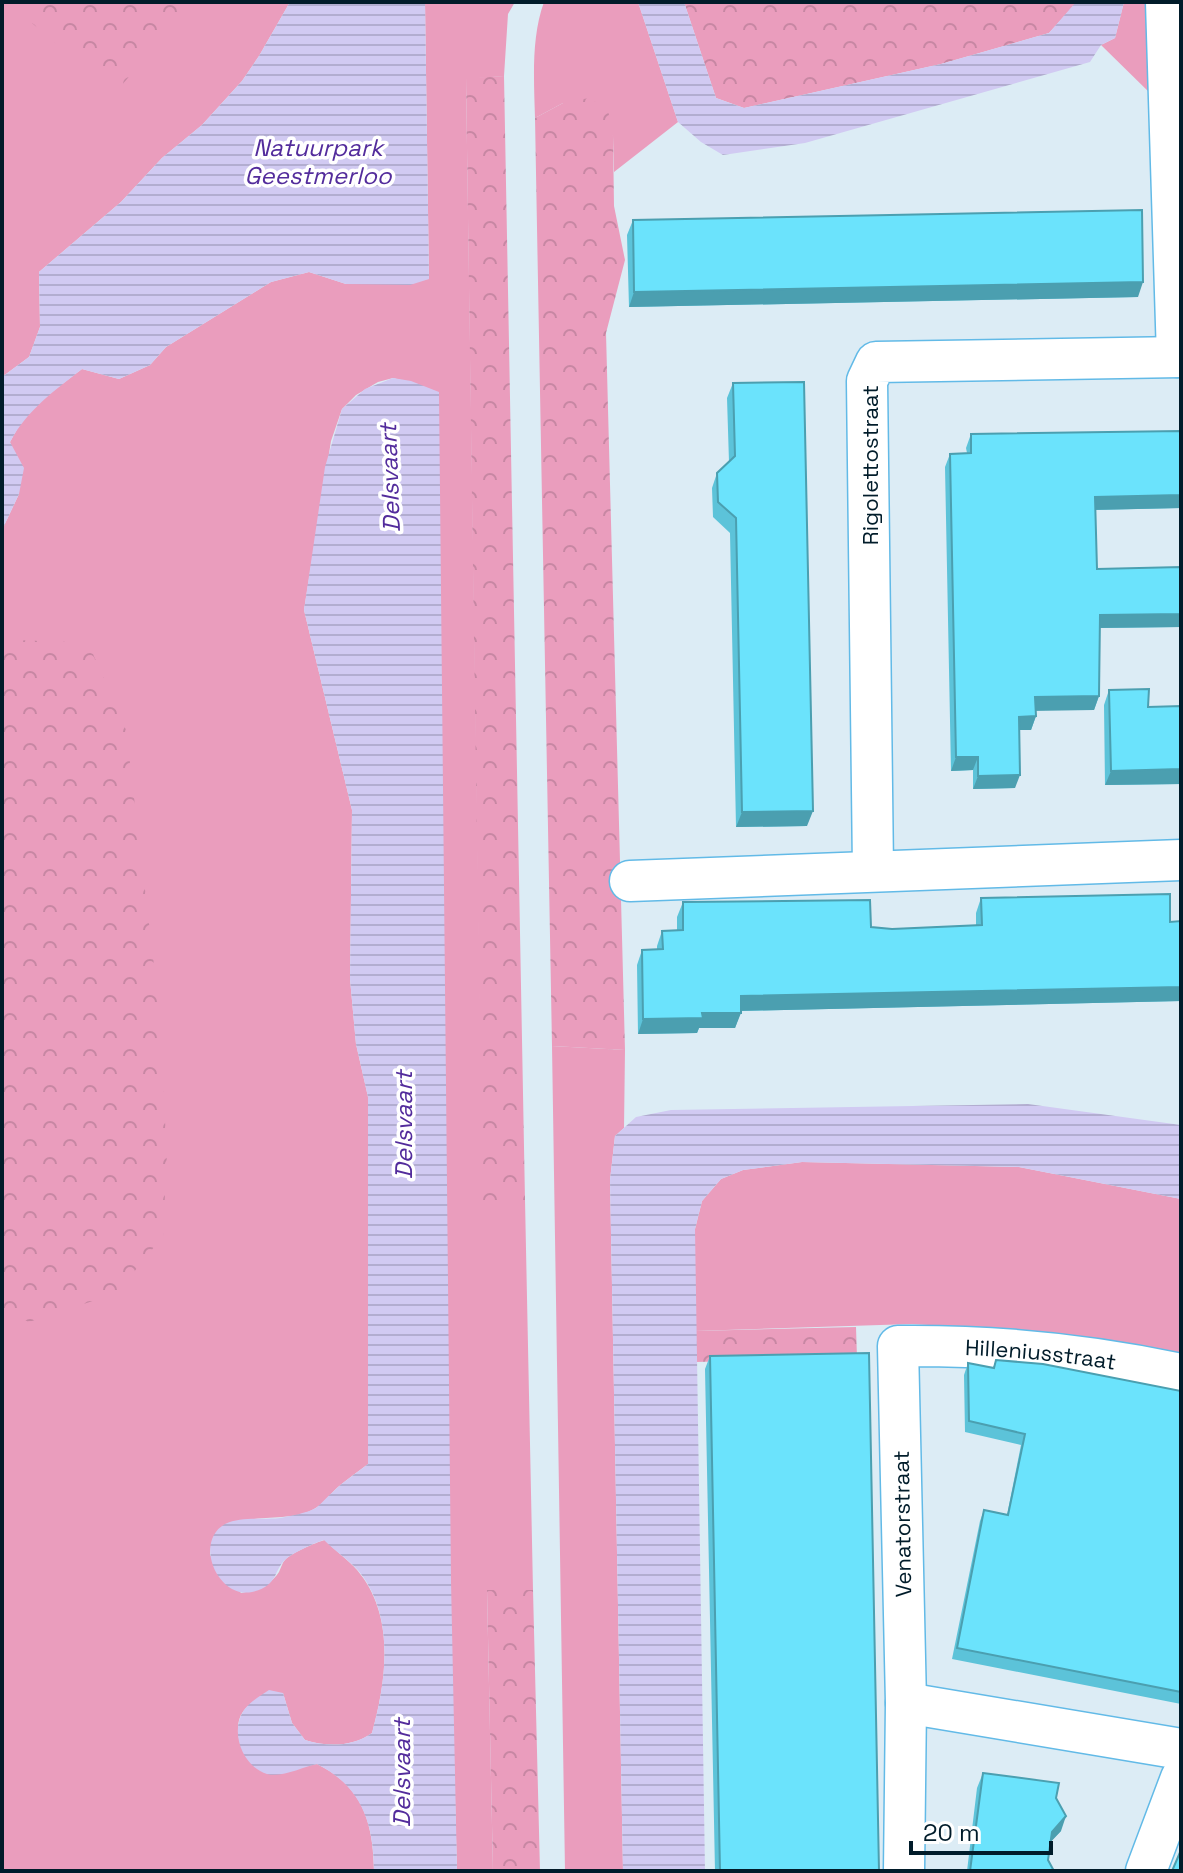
<svg xmlns="http://www.w3.org/2000/svg" width="1183" height="1873" font-family="'Space Grotesk',sans-serif">
<style>
.green{fill:#ea9dbd}
.forest{fill:url(#forest-crowns)}
.water{fill:url(#water-rules)}
.lines{fill:none;stroke-linecap:round;stroke-linejoin:round}
.street-casing{stroke:#62bae7;stroke-width:43}
.street{stroke:#fff;stroke-width:40}
.wall{fill:#5cc3d9}
.shaded-wall{fill:#4b9fb0}
.building{fill:#6be3fc;stroke:#4b9fb0;stroke-width:2}
.labels{text-anchor:middle;stroke-width:7;stroke-linejoin:round;paint-order:stroke}
.street-label{font-size:22px;fill:#011c2a;stroke:#fff}
.water-label{font-size:24px;font-style:italic;fill:#532c9c;stroke:#fff}
</style>
<defs>
<pattern id="forest-crowns" width="20" height="18" patternUnits="userSpaceOnUse" patternTransform="scale(2)"><rect width="20" height="18" fill="#ea9dbd"/><path d="M2 6a3 3 0 1 1 6 0M12 15a3 3 0 1 1 6 0" fill="none" stroke="#c787a3"/></pattern>
<pattern id="water-rules" width="6" height="5" patternUnits="userSpaceOnUse" patternTransform="scale(2)"><rect width="6" height="5" fill="#d1caf2"/><path d="M0 2.5h6" fill="none" stroke="#b2add0"/></pattern>
</defs>
<rect width="100%" height="100%" fill="#dcecf5"/>
<path class="green" d="M2,2H290L259,56L242,81L202,125L162,158L121,202L39,272L40,327L29,357L2,377Z
M425,2H515L508,14L504,76L466,79L483,1200H525L533,1590L487,1591L493,1871H457L416,384L393,378L378,382L356,395L342,409L331,441L304,610L352,810L350,979L356,1044L368,1097V1464C358,1472 347,1479 338,1487C330,1494 323,1504 314,1509C282,1528 212,1502 210,1555L241,1593C256,1591 270,1586 279,1572C281,1568 282,1563 285,1560C290,1554 316,1542 325,1540C336,1552 352,1562 361,1575C395,1620 386,1682 372,1733C353,1747 327,1747 305,1740L292,1723L283,1693C245,1698 227,1717 245,1755L302,1767L317,1764C363,1787 373,1822 374,1871H2V530L19,494L10,442L21,422L45,397L82,369L119,379L150,365L166,347L271,282L309,272L346,284L429,279Z
M544,2H638L678,122L614,172L613,136L563,103L535,118C534,80 531,38 544,2Z
M1124,2H1152L1153,96L1101,45L1115,38Z
M552,1046L625,1050L624,1128L615,1136L610,1180L623,1871H565Z
M802,1162L1019,1167L1181,1199V1360L992,1329L912,1324L695,1331V1229L702,1201L721,1179L743,1170Z"/>
<path class="forest" d="M13,2H193L115,93L20,13Z
M684,2H1076V3L1049,33L941,64L744,108L716,98Z
M504,76L525,1200H482L466,78Z
M589,98L608,110L613,136L614,206L625,260L606,333L625,1050L552,1046L535,118L563,103Z
M17,640L68,642L93,654L126,730L156,982L167,1152L163,1236L117,1293L29,1322L2,1310V649Z
M856,1327L857,1358L696,1362L695,1331Z
M487,1590H533L540,1871H493Z"/>
<path class="water" d="M290,2H425L429,279L410,285L346,284L309,272L271,282L166,347L150,365L119,379L82,369C54,391 27,410 10,442L24,468L19,494L2,530V377L29,357L40,327L39,272L121,202L162,158L202,125L242,81L259,56Z
M638,2H684L716,98L744,108L941,64L1049,33L1076,2H1124L1115,38L1101,45L1090,62L805,143L723,155L701,142L678,122Z
M393,378L411,381L439,392L451,1581L457,1871H374C374,1823 361,1786 317,1764C302,1767 282,1778 267,1774C243,1767 229,1732 244,1710C250,1702 260,1696 269,1690L283,1693L292,1723L305,1740C327,1747 353,1747 372,1733C386,1682 395,1619 361,1574C353,1563 335,1551 324,1540C318,1541 291,1554 286,1559C273,1570 279,1586 252,1592C218,1599 193,1542 225,1524C241,1516 263,1520 280,1518C290,1516 307,1513 316,1508C322,1503 328,1496 334,1491C344,1481 357,1473 368,1464V1097L356,1044L350,979L352,810L304,610L325,467L342,409L365,389Z
M1028,1104L1181,1125V1199L1019,1167L802,1162L743,1170L721,1179L702,1201L695,1229L705,1871H623L610,1180L615,1136L636,1117L671,1110Z"/>
<g class="lines">
<defs>
<g id="street">
<path d="M1166,2L1177,357"/>
<path d="M873,870L867,381L876,362L1181,357"/>
<path d="M630,881L1181,860"/>
<path d="M906,1703L1181,1749"/>
<path id="s1" d="M904,1871L906,1703L898,1346C993,1345 1088,1354 1181,1374"/>
<path d="M1146,1871L1181,1778"/>
</g>
</defs>
<use href="#street" class="street-casing"/>
<use href="#street" class="street"/>
</g>
<path class="wall" d="M633,220L1138,297L629,307L627,235Z
M733,383L807,826L736,827L730,533L713,517L712,488L717,473L729,462L727,398Z
M1181,431V508L1095,510L1097,569L1181,567V627L1099,628V696L1094,710H1036V716L1031,730H1019L1015,788L973,789V770L951,771L945,467L950,454L967,453L966,448L971,434Z
M1109,690L1148,707L1181,706V784L1105,785L1104,705Z
M981,898L1170,922L1181,1001L741,1011L735,1028H699L697,1033L638,1034L637,965L642,950L657,949V946L662,931L677,930V917L683,902L871,927L892,929L976,925V913Z
M710,1356L879,1871H715L705,1369Z
M996,1360L1181,1391V1704L952,1659L980,1521L984,1510L1007,1515L1021,1445L965,1432L964,1375L968,1363L993,1368Z
M983,1773L1056,1798L1061,1831L1050,1842L1048,1860L1054,1871H967L977,1788Z"/>
<path class="shaded-wall" d="M1143,282L1138,297L629,307L634,292Z
M1181,495V508L1090,510L1095,497Z
M1181,614V627L1095,628L1100,615Z
M1099,696L1094,710L1030,711L1035,697Z
M1036,716L1031,730H1014L1019,717Z
M956,757H978L973,770L951,771Z
M1181,769V784L1105,785L1111,771Z
M1020,775L1015,788L973,789L978,776Z
M813,811L807,826L736,827L742,812Z
M1181,987V1001L735,1011L741,996Z
M702,1013H741L735,1028H699L697,1033L638,1034L643,1019Z
M1066,1816L1061,1831L1046,1847L1052,1832Z"/>
<path class="building" d="M1142,210L1143,282L634,292L633,220Z
M804,382L813,811L742,812L736,518L718,502L717,473L735,456L733,383Z
M1181,431V495L1095,497L1097,569L1181,567V614L1100,615L1099,696L1035,697L1036,716L1019,717L1020,775L978,776V757H956L950,454L971,453V434Z
M1149,689L1148,707L1181,706V769L1111,771L1109,690Z
M1170,894V922L1181,921V987L741,996V1013H702L703,1018L643,1019L642,950L663,949L662,931L683,930V902L870,900L871,927L892,929L982,925L981,898Z
M869,1353L879,1871H720L710,1356Z
M996,1360L1043,1364L1181,1391V1692L957,1648L984,1510L1008,1515L1025,1434L969,1421L968,1363L994,1368Z
M983,1773L1059,1783L1056,1798L1066,1816L1052,1832L1048,1860L1054,1871H970Z
M1181,1850V1871H1172Z"/>
<g class="labels">
<g class="street-label">
<text transform="translate(870 465) rotate(-90)" y="8">Rigolettostraat</text>
<text dy="8" stroke="none"><textPath href="#s1" startOffset="668">Hilleniusstraat</textPath></text>
<text transform="translate(902 1524) rotate(-91)" y="8">Venatorstraat</text>
</g>
<g class="water-label">
<text x="318" y="156">Natuurpark<tspan x="318" dy="28">Geestmerloo</tspan></text>
<text transform="translate(390 478) rotate(-92)" y="8">Delsvaart</text>
<text transform="translate(404 1125) rotate(-90)" y="8">Delsvaart</text>
<text transform="translate(402 1773) rotate(-90)" y="8">Delsvaart</text>
</g>
</g>
<rect width="1183" height="1873" fill="none" stroke="#011c2a" stroke-width="8"/>
<path d="M911 1841v12h140v-12" fill="none" stroke="#011c2a" stroke-width="4"/>
<text x="923" y="1841" font-size="24" fill="#011c2a" stroke="#ffffff" stroke-width="6" paint-order="stroke">20 m</text>
</svg>
